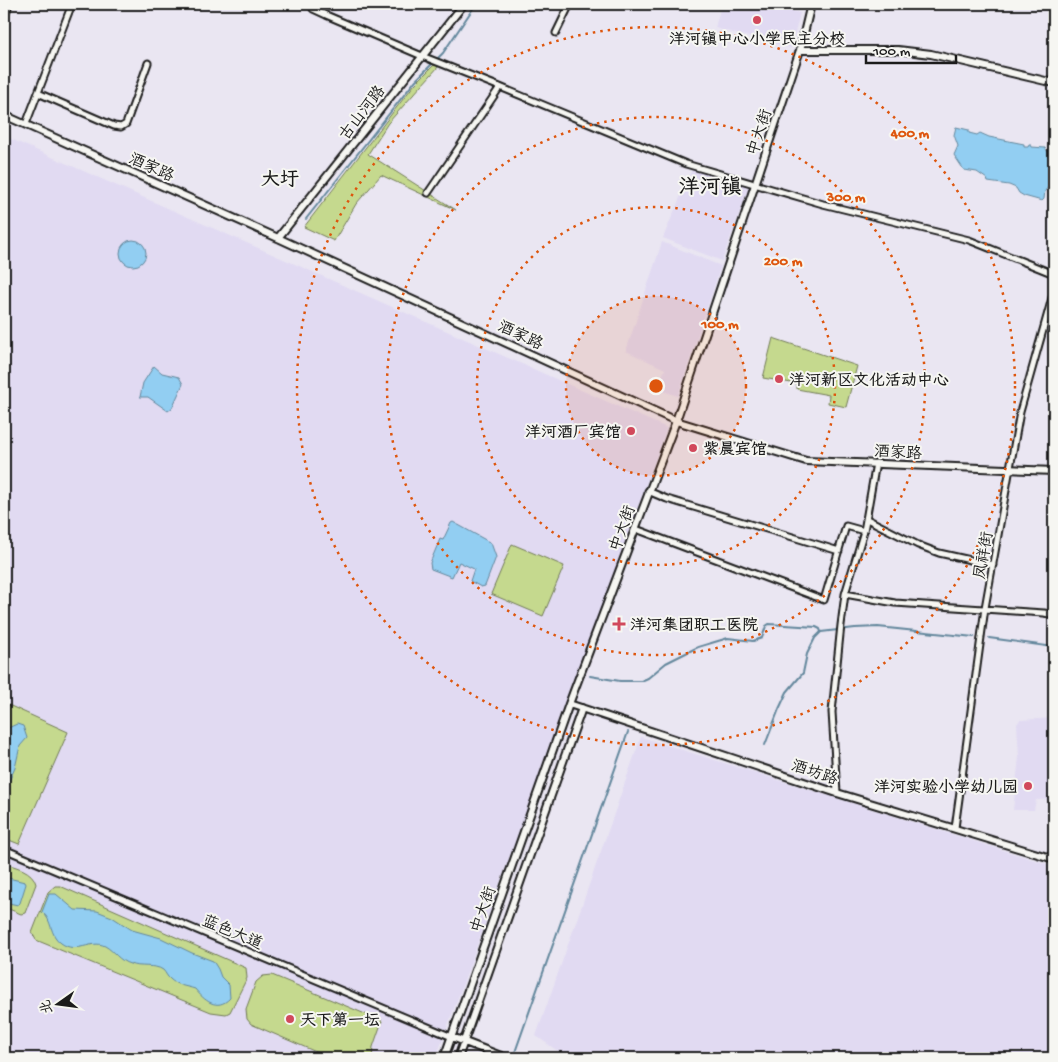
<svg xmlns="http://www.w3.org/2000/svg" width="1058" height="1062" font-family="'Gochi Hand','LXGW WenKai TC',sans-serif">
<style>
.built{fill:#e1daf2}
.green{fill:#c5d98e;stroke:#707a55}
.water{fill:#92cef2;stroke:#63879c}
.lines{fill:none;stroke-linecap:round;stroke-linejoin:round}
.stream{stroke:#63879c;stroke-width:2}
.minor-casing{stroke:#1c1c1c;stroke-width:9}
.tertiary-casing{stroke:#1c1c1c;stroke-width:10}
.primary-casing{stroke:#1c1c1c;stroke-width:11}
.minor{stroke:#f6f6f2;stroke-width:5}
.tertiary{stroke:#f6f6f2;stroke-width:6}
.primary{stroke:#fbe080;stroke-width:8}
.ring{fill:none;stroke:#de560d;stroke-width:2.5;stroke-dasharray:2.5 5}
.poi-dot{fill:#d1495b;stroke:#f6f6f2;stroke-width:2}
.labels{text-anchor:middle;stroke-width:4;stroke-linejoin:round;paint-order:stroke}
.poi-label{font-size:16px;font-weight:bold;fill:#1c1c1c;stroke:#f6f6f2;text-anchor:start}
.street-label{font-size:16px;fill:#1c1c1c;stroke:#f6f6f2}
.quarter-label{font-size:19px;font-weight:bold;fill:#1c1c1c;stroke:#f6f6f2}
.district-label{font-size:21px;font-weight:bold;fill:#1c1c1c;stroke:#f6f6f2}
.centre{fill:#de560d;stroke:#f6f6f2;stroke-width:2.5}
.ring-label{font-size:15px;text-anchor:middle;font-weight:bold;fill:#de560d;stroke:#f6f6f2;stroke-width:4;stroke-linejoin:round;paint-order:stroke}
</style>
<rect width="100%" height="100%" fill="#eae6f2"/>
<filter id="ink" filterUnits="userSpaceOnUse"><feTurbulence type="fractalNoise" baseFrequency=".02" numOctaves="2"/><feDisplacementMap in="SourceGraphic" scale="10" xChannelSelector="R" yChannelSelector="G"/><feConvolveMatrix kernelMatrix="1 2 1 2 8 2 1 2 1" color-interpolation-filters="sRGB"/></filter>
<g filter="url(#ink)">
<path class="built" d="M707,4H765L800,13L791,48L715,28L720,9L707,5Z
M4,136L667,428L436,1058H4Z
M692,169L749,187L722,261L663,238Z
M662,242L721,266L678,396L657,389L665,369L626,351Z
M1054,718V799L1036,800L1034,810H1013L1019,757L1017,724L1020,720Z
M641,737L1054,866V1058H568L536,1036Z"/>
<path class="green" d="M434,65L439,66L388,123L368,154L456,210L381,175L356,204L334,241L304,227L414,85Z
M773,338L857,366L846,407L828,403L829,395L797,389V384L763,378Z
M512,544L564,566L543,616L491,594Z
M4,703L68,732L19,844L4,838Z
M4,863C15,867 33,870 36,884L25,913L21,914L4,907Z
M55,886H60L246,968L247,978L230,1012L226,1014L211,1012L36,940L32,933L48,892Z
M272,975L382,1021L373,1047L372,1058H330L251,1024L247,1019L246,1009L256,982L263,976Z"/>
<path class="water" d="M956,127L969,130V133L977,135L980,133L989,137L1024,144V147H1028L1029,145H1031L1032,147L1045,148L1050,154L1054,150V164L1052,169L1049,186L1045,191L1044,199L1042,201L1024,196L1019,193L1016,188L1009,185L988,182L987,179L977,172L964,170L954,155L958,146L954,135Z
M120 253a13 13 0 1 1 26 0a13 13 0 1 1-26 0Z
M154,366L162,373L179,377L183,384L172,408L168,411L148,397H140L143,383Z
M453,522L491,543L496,557L485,586L481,587L470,581L474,569L459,562L452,577L431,569L430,563L440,539L443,540L451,523Z
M17,724L23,726L27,738L20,746L15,768L4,792V749L10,740L8,728Z
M4,877L25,882L26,884L20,903L18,905L4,902Z
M49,894H56L75,910L97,911L112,917L132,930L161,938L192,953L213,961L218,969L221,977L229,985L230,998C217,1012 204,1000 195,989C186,986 177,986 170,979C167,977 166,973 163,970C155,964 139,968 130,964C119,961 114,951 105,946C91,939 77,955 61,943C49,935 53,920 42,912Z"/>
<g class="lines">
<path class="stream" d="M306,219L415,81L443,53L476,4
M989,638L1054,647
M590,676L620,681H641L648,678L666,663L698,647L728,638L753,641L762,638L766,626L769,624L816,627L820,629L821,632
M765,745L779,709L787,692L803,673L807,654L815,638L821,632L855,628L878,627L974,637
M514,1055L628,732"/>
<defs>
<path id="minor" d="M316,4L313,9L326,15L422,56L500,87L686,164L823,204L969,240L1054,274
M556,33L570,4
M38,93L114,126L121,127L126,124L148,63
M26,124L72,4
M428,193L500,87
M648,491L667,499L839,551
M867,519L918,545L939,553L993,565
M636,529L824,600L846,526L864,531
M845,594L895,603L1044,613L1054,615
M837,793L832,712L841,625L845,594L864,531L876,463
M955,828L985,608L1020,412L1054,291
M4,849L452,1037"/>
<path id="tertiary" d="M800,50H898L931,54L1054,83
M4,115L278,238L676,421L806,461L1054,471
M278,238L464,4
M569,704L837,793L1054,859
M452,1037L506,1058
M444,1058L569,704L676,421L800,50L811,4
M458,1058L582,708"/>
<path id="primary" d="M4,15L8,4"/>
</defs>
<use href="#minor" class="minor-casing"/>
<use href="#tertiary" class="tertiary-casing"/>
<use href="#primary" class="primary-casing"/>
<use href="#minor" class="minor"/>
<use href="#tertiary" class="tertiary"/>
<use href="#primary" class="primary"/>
</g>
</g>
<circle cx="656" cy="386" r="90" fill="#de560d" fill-opacity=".12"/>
<g class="ring">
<circle cx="656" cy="386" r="90"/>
<circle cx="656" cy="386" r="179"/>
<circle cx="656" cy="386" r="269"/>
<circle cx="656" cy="386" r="359"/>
</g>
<g class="poi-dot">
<circle cx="757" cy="20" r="5"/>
<circle cx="779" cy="379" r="5"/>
<circle cx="631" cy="431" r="5"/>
<circle cx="693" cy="448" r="5"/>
<path d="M616.5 616.5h5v5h5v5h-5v5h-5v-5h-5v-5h5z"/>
<circle cx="1028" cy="786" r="5"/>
<circle cx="290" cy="1019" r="5"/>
</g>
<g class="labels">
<g class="poi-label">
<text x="757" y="44" text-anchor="middle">洋河镇中心小学民主分校</text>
<text x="789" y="385">洋河新区文化活动中心</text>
<text x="621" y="437" text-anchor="end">洋河酒厂宾馆</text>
<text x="703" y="454">紫晨宾馆</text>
<text x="630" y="630">洋河集团职工医院</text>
<text x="1018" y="792" text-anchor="end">洋河实验小学幼儿园</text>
<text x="300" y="1025">天下第一坛</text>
</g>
<g class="street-label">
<text transform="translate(361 112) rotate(-52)" y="6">古山河路</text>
<text transform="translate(758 132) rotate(-72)" y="6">中大街</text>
<text transform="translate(152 166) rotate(24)" y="6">酒家路</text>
<text transform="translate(521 334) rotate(25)" y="6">酒家路</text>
<text transform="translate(898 451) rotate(3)" y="6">酒家路</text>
<text transform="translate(621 528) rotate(-70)" y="6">中大街</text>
<text transform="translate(982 555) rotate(-80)" y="6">凤祥街</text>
<text transform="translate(815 771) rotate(18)" y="6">酒坊路</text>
<text transform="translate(482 909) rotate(-71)" y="6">中大街</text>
<text transform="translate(233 931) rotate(23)" y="6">蓝色大道</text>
</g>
<g class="quarter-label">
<text x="280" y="185">大圩</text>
</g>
<g class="district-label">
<text x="710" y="193">洋河镇</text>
</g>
</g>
<circle cx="656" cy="386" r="8" class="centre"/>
<g class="ring-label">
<text x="910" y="137">400 m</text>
<text x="846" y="201">300 m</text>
<text x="783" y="265">200 m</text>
<text x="720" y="328">100 m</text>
</g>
<rect width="1058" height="1062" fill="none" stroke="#f6f6f2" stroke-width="20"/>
<rect x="10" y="10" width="1038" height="1042" fill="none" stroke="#1c1c1c" stroke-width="2" filter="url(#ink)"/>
<g transform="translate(58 1004) rotate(256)" stroke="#f6f6f2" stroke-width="4" paint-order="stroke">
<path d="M0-4L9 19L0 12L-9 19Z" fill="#1c1c1c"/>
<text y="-8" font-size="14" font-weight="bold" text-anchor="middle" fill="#1c1c1c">北</text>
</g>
<path d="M866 55v8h90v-8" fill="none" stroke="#1c1c1c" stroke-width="2.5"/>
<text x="873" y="55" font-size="15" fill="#1c1c1c" stroke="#f6f6f2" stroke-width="4" paint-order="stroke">100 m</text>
</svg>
